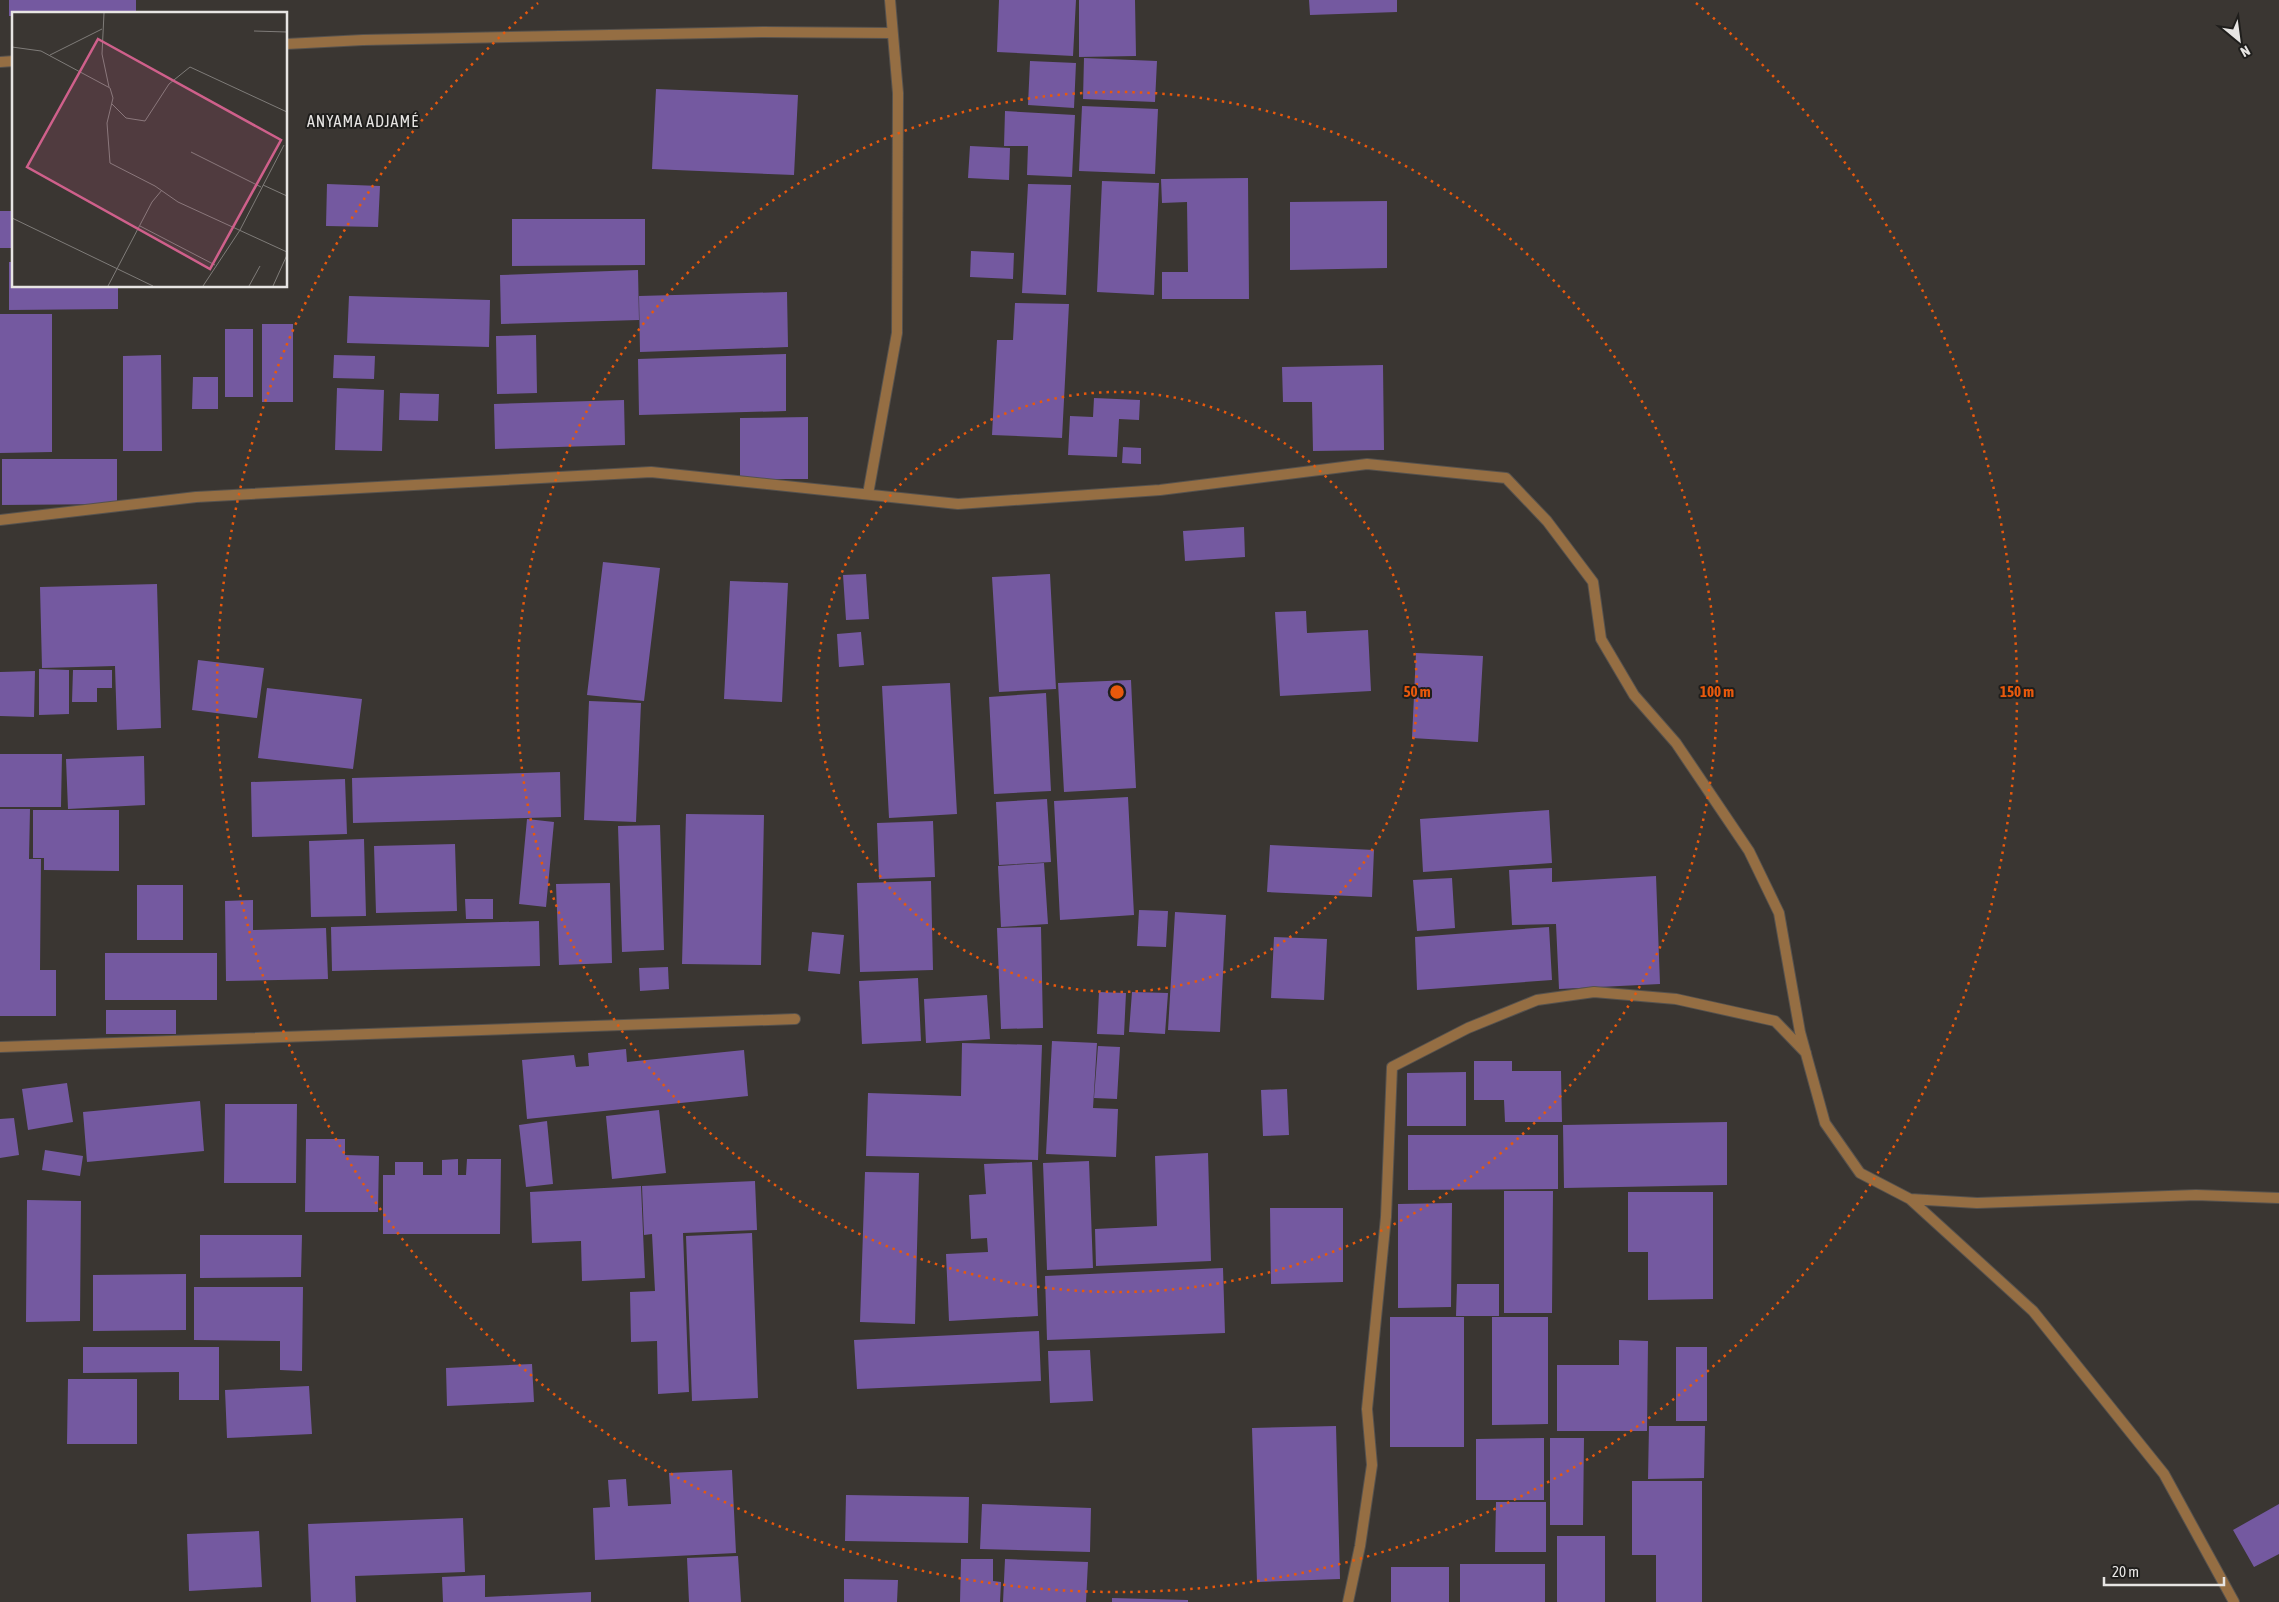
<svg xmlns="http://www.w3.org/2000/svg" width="2279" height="1602" font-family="'Asap Condensed',sans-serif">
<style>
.building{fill:#7459a0}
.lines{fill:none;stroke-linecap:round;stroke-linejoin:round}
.street-casing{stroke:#56524e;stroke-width:12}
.street{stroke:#956e43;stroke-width:10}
.ring{fill:none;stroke:#e8590c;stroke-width:2.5;stroke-dasharray:2.5 5}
.labels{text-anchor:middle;stroke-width:4;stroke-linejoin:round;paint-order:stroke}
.neighbourhood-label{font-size:16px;letter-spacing:1px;fill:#e7e5e3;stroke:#1f1e1c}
.inset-road{fill:none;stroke:#7f7c79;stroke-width:1}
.view{fill:#cf608b;fill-opacity:0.15;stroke:#cf608b;stroke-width:2.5}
.inset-edge{fill:none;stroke:#e7e5e3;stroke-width:2.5}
.centre{fill:#e8590c;stroke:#1f1e1c;stroke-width:2.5}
.ring-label{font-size:15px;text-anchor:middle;font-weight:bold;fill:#e8590c;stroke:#1f1e1c;stroke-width:4;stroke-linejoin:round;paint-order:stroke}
</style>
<rect width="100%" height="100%" fill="#3a3632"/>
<path class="building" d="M9,0H136V14H14V16H9Z
M999,0H1076L1073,56L997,52Z
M1079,0H1135L1136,56L1079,57Z
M1309,0H1397V12L1310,15Z
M1084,58L1157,61L1155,102L1083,99Z
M1030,61L1076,63L1074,108L1028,105Z
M656,89L798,95L794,175L652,169Z
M1082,106L1158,109L1155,174L1079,171Z
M1005,111L1075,115L1072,177L1027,175L1028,146H1004Z
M970,146L1010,148L1009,180L968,178Z
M1248,178L1249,299H1162V272H1188L1187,202L1162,203L1161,179Z
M1102,181L1159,183L1154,295L1097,292Z
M327,184L380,186L378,227L326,226Z
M1028,184L1071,185L1066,295L1022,293Z
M1387,201V268L1290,270V202Z
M0,211H14V248H0Z
M512,219H645V265L512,266Z
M971,251L1014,253L1013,279L970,277Z
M9,262H14V286H118V309L9,310Z
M638,270L639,320L501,324L500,275Z
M787,292L788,347L640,352L639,296Z
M349,296L490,300L489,347L347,343Z
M1015,303L1069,304L1062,438L992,435L997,340H1013Z
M0,314H52V452L0,453Z
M262,324H293V402H262Z
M225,329H253V397H225Z
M536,335L537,393L497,394L496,336Z
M786,354V411L639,415L638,359Z
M161,355L162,451H123V356Z
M334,355L375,356L374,379L333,378Z
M1383,365L1384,450L1313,451L1312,402H1283L1282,367Z
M193,377H218V409H192Z
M337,388L384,390L382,451L335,450Z
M400,393L439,394L438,421L399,420Z
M1094,398L1140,400L1139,420L1119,419L1117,457L1068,455L1070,416L1093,417Z
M624,400L625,445L495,449L494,404Z
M808,417V479H740V418Z
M1123,447L1141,448V464L1122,463Z
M2,459H117V504L2,505Z
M1244,527L1245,557L1185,561L1183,531Z
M603,562L660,568L644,701L587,695Z
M866,574L869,619L846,620L843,575Z
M1050,574L1056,689L999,692L992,577Z
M730,581L788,583L782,702L724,699Z
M157,584L161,728L117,730L115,666L42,668L40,587Z
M1306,611L1307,633L1368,630L1371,691L1280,696L1275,612Z
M861,632L864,665L839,667L837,634Z
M1416,653L1483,656L1478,742L1412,738Z
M198,660L264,668L257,718L192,710Z
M39,669L69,670V714L39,715Z
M73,670H112V688H97V702H72Z
M35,671L34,717L0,716V672Z
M1131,680L1136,788L1064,792L1058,683Z
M950,683L957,814L889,818L882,686Z
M267,688L362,699L353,769L258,758Z
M1046,693L1051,791L994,794L989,697Z
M589,701L641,703L636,822L584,820Z
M0,754H62L61,807H0Z
M144,756L145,805L68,809L66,759Z
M560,772L561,817L353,823L352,778Z
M345,779L347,834L252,837L251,782Z
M1128,797L1134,915L1060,920L1054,801Z
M1047,799L1051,862L999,865L996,802Z
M0,809H30L29,859H41L40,970H56V1016H0Z
M33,810H119V871L44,870V858H33Z
M1549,810L1552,863L1423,872L1420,819Z
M686,814L764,815L761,965L682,964Z
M527,819L554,822L546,907L519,904Z
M933,821L935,877L879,879L877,823Z
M660,825L664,950L622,952L618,826Z
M364,839L366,916L311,917L309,841Z
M455,844L457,911L376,913L374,846Z
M1270,845L1374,850L1372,897L1267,892Z
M1044,863L1048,924L1001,927L998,866Z
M1552,868V882L1656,876L1660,984L1559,989L1556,924L1512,925L1509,870Z
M1452,878L1455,928L1417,931L1413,880Z
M931,881L933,970L860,972L857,883Z
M610,883L612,963L559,965L556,884Z
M137,885H183V940H137Z
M465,899H493V919H466Z
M253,900V930L326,928L328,979L226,981L225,901Z
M1139,910L1168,911L1166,947L1137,946Z
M1175,912L1226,915L1220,1032L1168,1030Z
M539,921L540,966L332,971L331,927Z
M1041,927L1043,1028L1001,1029L997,928Z
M1549,927L1552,980L1417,990L1415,937Z
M812,932L844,935L840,974L808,971Z
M1274,937L1327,939L1324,1000L1271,998Z
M105,953H217V1000H105Z
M668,967L669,989L640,991L639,968Z
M918,978L921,1041L862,1044L859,981Z
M1099,992L1126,993L1124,1035L1097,1034Z
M1132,992L1168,993L1165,1034L1129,1032Z
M987,995L990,1039L926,1043L924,999Z
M106,1010H176V1034H106Z
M1052,1041L1097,1043L1093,1108L1118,1109L1116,1157L1046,1154Z
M962,1043L1042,1045L1038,1160L866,1156L868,1093L961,1096Z
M1098,1046L1120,1047L1117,1099L1094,1098Z
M626,1049L627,1062L744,1050L748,1096L527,1119L522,1060L574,1055L576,1067L589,1066L588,1053Z
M1474,1061H1512V1071H1561L1562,1122H1505L1504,1100H1474Z
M1466,1072V1126H1407V1073Z
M67,1083L73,1122L28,1130L22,1089Z
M1287,1089L1289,1135L1263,1136L1261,1090Z
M200,1101L204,1151L87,1162L83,1112Z
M225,1104H297L296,1183H224Z
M659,1110L666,1173L612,1179L606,1116Z
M14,1118L19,1155L0,1158V1119Z
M547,1121L553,1184L526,1187L519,1125Z
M1727,1122V1185L1564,1188L1563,1125Z
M1408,1135H1558V1189L1408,1190Z
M306,1139H345V1155L379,1156L378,1212H305Z
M45,1150L83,1156L80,1176L42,1170Z
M1208,1153L1211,1261L1096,1266L1095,1229L1157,1226L1155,1156Z
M458,1159V1175H466L467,1159H501L500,1234H383V1175H395V1162H423V1175H442V1160Z
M1089,1161L1093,1268L1047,1270L1043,1163Z
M1032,1162L1038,1316L949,1321L946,1254L988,1252L987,1238L971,1239L969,1195L986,1194L984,1164Z
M865,1172L919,1173L915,1324L860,1322Z
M755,1181L757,1230L683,1233L689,1392L658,1394L657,1341L631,1342L630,1292L655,1291L652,1234L644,1235L642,1186Z
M641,1186L645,1278L582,1281L581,1241L532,1243L530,1192Z
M1504,1191H1553L1552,1313H1504Z
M1628,1192H1713V1299L1648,1300V1252H1628Z
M27,1200L81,1201L80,1321L26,1322Z
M1452,1203L1451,1307L1398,1308V1204Z
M1270,1208H1343V1282L1271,1284Z
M752,1233L758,1398L692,1401L686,1236Z
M200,1235H302L301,1277L200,1278Z
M1223,1268L1225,1333L1047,1340L1045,1276Z
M186,1274V1330L93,1331V1275Z
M1457,1284H1499V1316H1456Z
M194,1287H303L302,1371L280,1370V1341L194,1340Z
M1390,1317H1464V1447H1390Z
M1492,1317H1548V1424L1492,1425Z
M1039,1331L1041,1381L857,1389L854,1340Z
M1619,1340L1648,1341L1647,1431H1557V1365H1619Z
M83,1347H219V1400H179V1372L83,1373Z
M1676,1347H1707V1421H1676Z
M1090,1350L1093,1401L1050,1403L1048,1351Z
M532,1364L534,1402L447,1406L446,1368Z
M68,1379H137V1444H67Z
M309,1386L312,1434L227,1438L225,1390Z
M1336,1426L1340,1579L1257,1582L1252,1428Z
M1649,1426H1705L1704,1478L1648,1479Z
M1544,1438V1500H1476V1439Z
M1550,1438H1584L1583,1525H1550Z
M732,1470L736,1553L595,1560L593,1508L610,1507L608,1480L626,1479L628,1506L671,1504L669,1473Z
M1632,1481H1702V1602H1656V1555H1632Z
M846,1495L969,1497L968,1543L845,1541Z
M1496,1502H1546V1552H1495Z
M982,1504L1091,1508L1090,1552L980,1549Z
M2279,1504V1554L2254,1567L2233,1530Z
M463,1518L465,1572L355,1576L356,1602H311L308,1524Z
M259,1531L262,1587L189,1591L187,1534Z
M1557,1536H1605V1602H1557Z
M738,1556L741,1602H689L687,1558Z
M961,1559H993V1581L1001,1582L1000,1602H960Z
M1005,1559L1088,1562L1086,1602H1003Z
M1460,1564H1545V1602H1460Z
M1391,1567H1449V1602H1391Z
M485,1575V1597L591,1592V1602H443L442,1577Z
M844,1579L898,1580L897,1602H844Z
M1112,1598L1188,1600V1602H1112Z"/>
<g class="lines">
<defs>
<path id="street" d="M286,44L363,40L762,32L891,33
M0,62L14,61
M868,494L897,333L898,93L890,0
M0,520L196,497L651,472L958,504L1160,490L1367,464L1506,478L1547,521L1593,582L1601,639L1634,695L1676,743L1749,851L1779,913L1800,1032L1825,1123L1860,1173L1910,1199L1977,1203L2196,1195L2279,1198
M0,1047L795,1019
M1910,1199L2033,1311L2164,1474L2234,1602
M1348,1602L1360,1546L1372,1465L1367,1409L1386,1217L1392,1067L1468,1028L1537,1000L1594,992L1676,999L1775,1021L1806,1053"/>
</defs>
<use href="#street" class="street-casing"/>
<use href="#street" class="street"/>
</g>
<g class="ring">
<circle cx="1117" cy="692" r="300"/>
<circle cx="1117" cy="692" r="600"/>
<path d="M1696 3A900 900 0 1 1 538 3"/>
</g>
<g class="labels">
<g class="neighbourhood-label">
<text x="363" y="127">ANYAMA ADJAMÉ</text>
</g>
</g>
<g transform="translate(12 12)">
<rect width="275" height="275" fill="#3a3632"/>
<path class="inset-road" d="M92,1L90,42L97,75M242,19L275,20M0,35L29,39L98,76L101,86L95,111L98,151L143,174L166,190L275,240M38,43L90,17M100,92L114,106L133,109L157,72L178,55L275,100M179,140L249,175M251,173L275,184M0,206L141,274M128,214L203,253M96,274L140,190L150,178M191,274L228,218L272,133M237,274L248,254M261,274L275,243"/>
<path class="view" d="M86,27L269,128L198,257L15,155Z"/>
<rect width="275" height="275" class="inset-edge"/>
</g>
<circle cx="1117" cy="692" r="8" class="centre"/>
<g class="ring-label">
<text x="1417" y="697">50 m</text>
<text x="1717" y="697">100 m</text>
<text x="2017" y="697">150 m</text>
</g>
<g transform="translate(2239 40) rotate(151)" stroke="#1f1e1c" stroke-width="4" paint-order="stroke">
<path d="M0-4L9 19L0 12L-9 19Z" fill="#e7e5e3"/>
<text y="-8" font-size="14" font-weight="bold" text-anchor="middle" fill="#e7e5e3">N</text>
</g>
<path d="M2104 1577v8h120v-8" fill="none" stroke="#e7e5e3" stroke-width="2.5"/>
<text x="2112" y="1577" font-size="15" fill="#e7e5e3" stroke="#1f1e1c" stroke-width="4" paint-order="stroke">20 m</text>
</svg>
